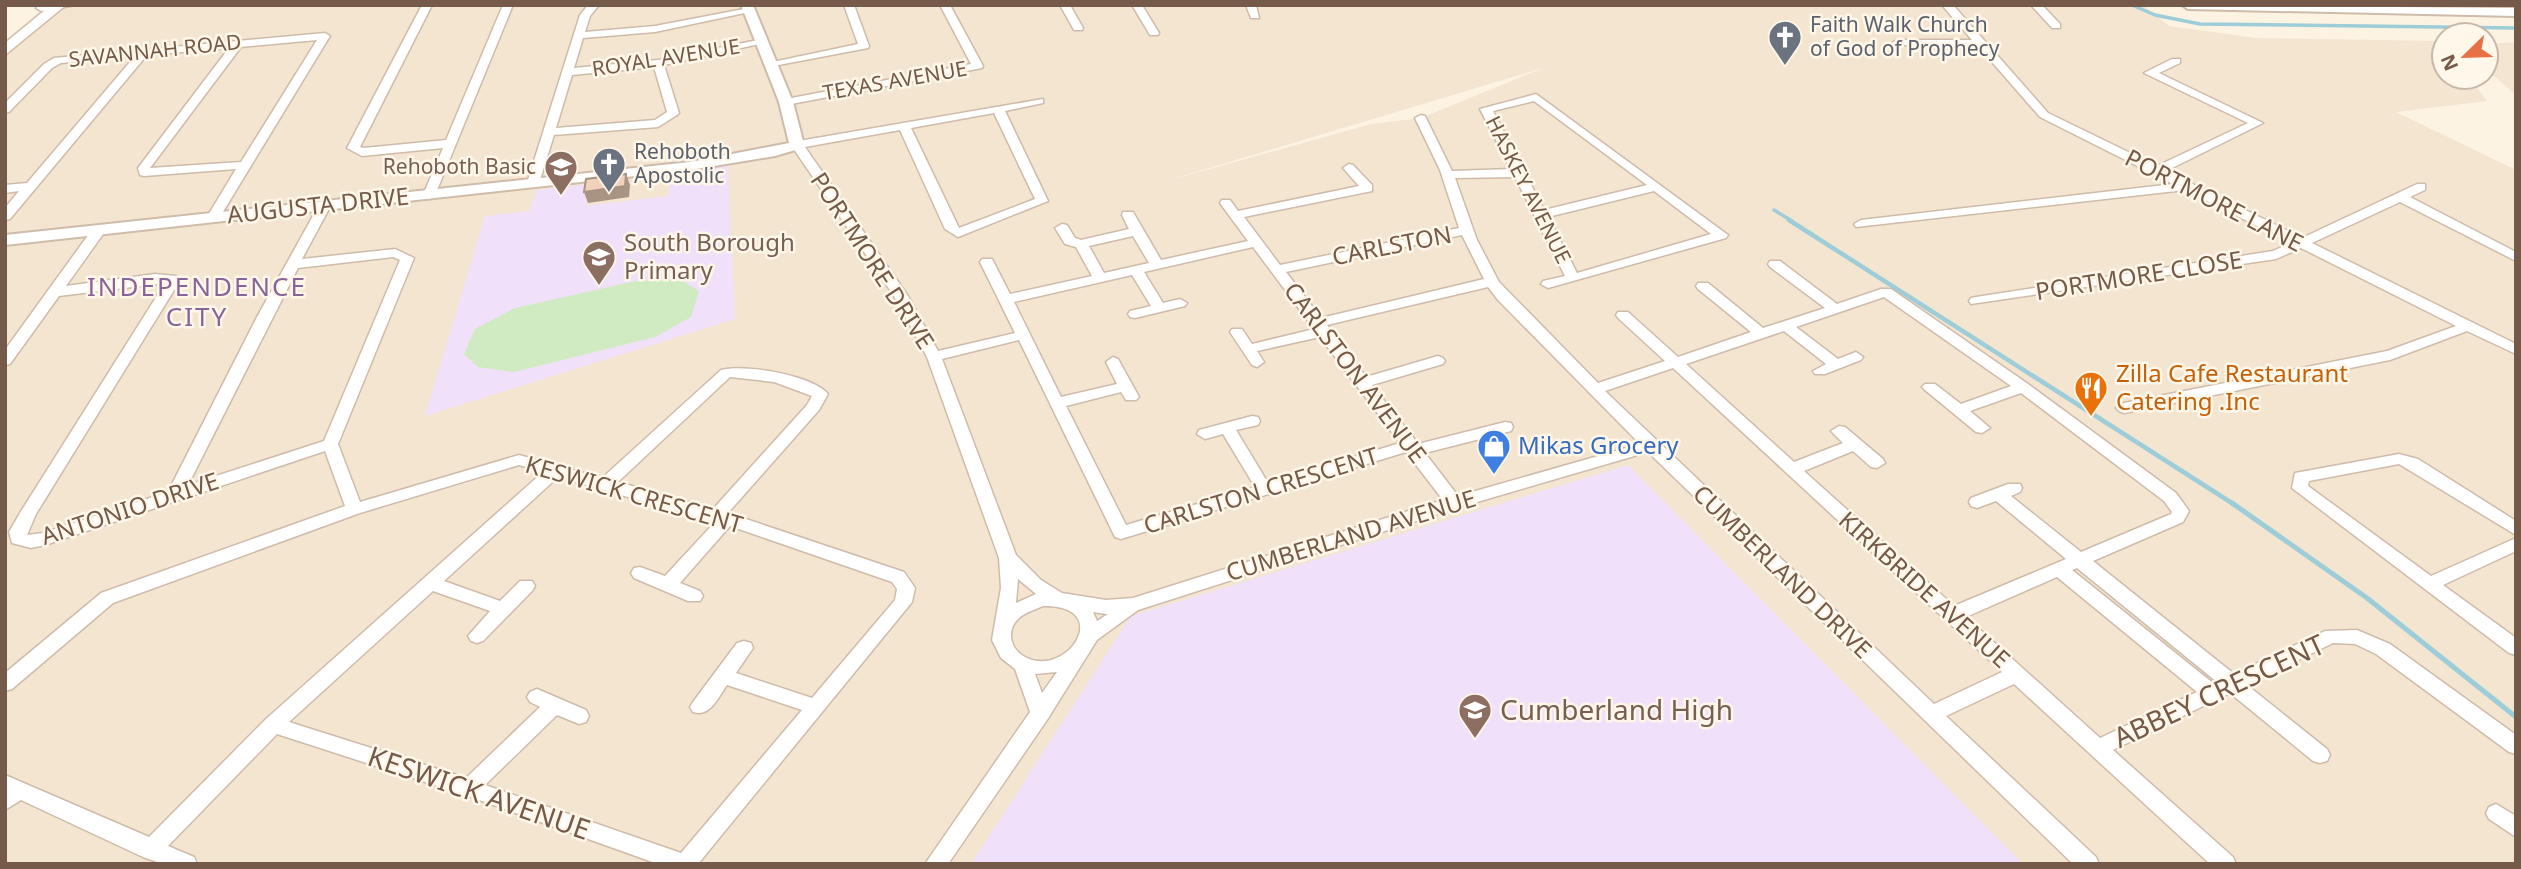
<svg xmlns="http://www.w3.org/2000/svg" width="2521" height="869" font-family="'Noto Sans',sans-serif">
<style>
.residential{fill:#f4e5d1;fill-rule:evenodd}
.education{fill:#f0e0f9}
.green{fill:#d0eac1}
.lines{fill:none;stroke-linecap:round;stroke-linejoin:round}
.stream-far2{stroke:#9dcdd8;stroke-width:3.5}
.stream-far1{stroke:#9dcdd8;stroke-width:4.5}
.stream{stroke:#9dcdd8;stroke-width:5}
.minor-casing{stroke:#cebba9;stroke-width:3}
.tertiary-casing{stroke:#cebba9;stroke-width:4}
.secondary-casing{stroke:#d3bda9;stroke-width:3}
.minor{fill:#fff;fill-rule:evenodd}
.tertiary{fill:#fff;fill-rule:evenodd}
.secondary{fill:#fff;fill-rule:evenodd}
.shaded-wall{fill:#a99382}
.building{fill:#f2d2ba;stroke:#a99382;stroke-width:2}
.labels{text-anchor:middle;stroke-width:5;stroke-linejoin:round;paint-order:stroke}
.far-worship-label{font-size:21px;fill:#5b616d;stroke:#fff7e9;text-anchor:start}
.far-street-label{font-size:21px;fill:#755a49;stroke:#fff7e9}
.far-education-label{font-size:21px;fill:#785e54;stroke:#fff7e9;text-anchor:end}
.street-label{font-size:24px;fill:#755a49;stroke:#fff7e9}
.education-label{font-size:24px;fill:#785e54;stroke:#fff7e9;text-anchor:start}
.food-label{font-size:24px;fill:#c56008;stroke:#fff7e9;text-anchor:start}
.shop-label{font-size:24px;fill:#366cbe;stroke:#fff7e9;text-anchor:start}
.neighbourhood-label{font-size:26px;letter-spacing:2px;fill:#886498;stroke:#fff7e9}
.near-street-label{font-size:28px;fill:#755a49;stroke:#fff7e9}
.near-education-label{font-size:28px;fill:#785e54;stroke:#fff7e9;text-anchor:start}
</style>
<rect width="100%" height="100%" fill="#fcf3e3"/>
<path class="residential" d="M53,5H2143L2169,26L2256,38L2441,41L2444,77H2469L2487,101L2396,112L2516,170V864H5V43ZM1543,68L1421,118L1371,124L1163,182Z
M2516,42V95L2486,69V44Z"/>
<path class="education" d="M728,165L735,319L425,416L485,216L530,211L536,190L591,184L587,204L583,206L668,196L672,175Z
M1628,465L2023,864H971L1131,616Z"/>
<path class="green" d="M679,279L699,291L691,317L655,337L514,372L478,367L464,354L475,329L515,308L636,281Z"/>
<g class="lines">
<path class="stream-far2" d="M2132,5L2155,15L2200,24L2516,28
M1774,210L1792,221"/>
<path class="stream-far1" d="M1789,220L2235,505"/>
<path class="stream" d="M2232,503L2367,598L2516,717"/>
<defs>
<path id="minor" d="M40,5H76L41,11L36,8Z
M422,5H432L360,147L364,148L446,140L503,5H513L435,195L429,199L423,195L443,148L362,156L347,148Z
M588,5H599L590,16L585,32L655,26L749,8L754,11L655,32L583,38L574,68L658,60L763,39L768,42L664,65L679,113L677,115L658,127L554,135L539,183L537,186H529L527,183L580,15ZM654,67L667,112L655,120L556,128L572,75Z
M844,5H854L869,46L868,48L768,67V63L858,44Z
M940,5H950L983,66L982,68L786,105L780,102L786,99L971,64Z
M1060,5H1070L1083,28L1082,30H1074Z
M1132,5H1142L1159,33L1158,35H1150Z
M1246,5H1256L1259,18H1251Z
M1942,5H1953L2048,113L2157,166L2248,123L2144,73L2172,59H2180V63L2159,73L2263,123L2166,171L2302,238L2417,184H2425V190L2410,197L2516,252V261L2400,202L2312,243L2516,344V354L2467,331L2390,360L2124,413L2119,411L2116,408L2119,405L2124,403L2387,351L2456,326L2301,248L2276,259L1971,304L1969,301L1971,298L1976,297L2273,251L2291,243L2185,190L1856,227L1854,224L1861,220L2173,184L2040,117L1978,46L1893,45L1892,43L1897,40H1972Z
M2031,5H2042L2060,24V28H2052Z
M325,33L330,36L218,220L213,221L207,217L236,169L144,176L140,175L138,168L229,48L147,55L10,219L5,220V208L19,191L5,193V185L27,183L135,56L61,63L52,68L9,112L5,113V103L44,64L54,58ZM317,40L241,162L150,168L241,47Z
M1536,94L1728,235L1726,238L1548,288L1541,284L1543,281L1565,276L1515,177L1455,178L1477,240L1499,282L1598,383L1665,361L1618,318L1616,315L1618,312H1628L1678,357L1751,332L1698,289L1696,286L1698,283H1708L1763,328L1825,308L1770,267L1768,264L1770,261H1780L1837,304L1881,289H1891L2028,384L2176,493L2189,511L2183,522L2093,561L2234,674L2325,631L2357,630L2390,644L2516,735V754L2509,752L2376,654L2355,644L2333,643L2247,685L2327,749L2330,755L2327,761L2320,763L2313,761L2230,693L2113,750L2233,857L2236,864H2210L2014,684L1946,716L2096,857L2099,864H2073L1648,452L1460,507L1138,610L1097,640L1047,720L948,864H925L1030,712L1015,669L1001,658L992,640L1001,588L999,558L927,357L894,296L791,145L793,142L1043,99V103L1005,111L1048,201L958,237L945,229L900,130L805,147L908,296L938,351L1015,333L980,262L982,259H992L1010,294L1092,276L1076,247L1065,244L1055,228L1062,224L1067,225L1075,238L1081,240L1129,229L1122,215L1123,212H1133L1161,260L1248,241L1220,203L1222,200H1230L1238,211L1359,186L1343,168L1349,164L1353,165L1372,185V191L1244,217L1280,265L1459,228L1440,170L1415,118L1421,115L1425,116L1452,171L1511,169L1480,109ZM1534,101L1647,185L1544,210L1493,111ZM994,113L1035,199L959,228L911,128ZM1654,191L1711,234L1577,273L1548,217ZM1462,235L1484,279L1321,318L1286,272ZM1133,236L1149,263L1104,273L1089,246ZM1253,247L1314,329L1252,344L1242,329H1232L1230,332L1252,365L1257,367L1264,362L1257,351L1320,337L1400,443L1268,483L1236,430L1258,425L1260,421L1258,417L1252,416L1199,430L1197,434L1205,439L1223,434L1255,487L1126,525L1066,406L1121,392L1126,400H1136L1139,397L1118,359L1113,357L1106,362L1117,384L1061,397L1014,302L1132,275L1151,306L1130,311L1128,314L1130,317L1135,318L1185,306L1187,303L1180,299L1163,303L1144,272ZM1488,287L1498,300L1640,444L1458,496L1425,453L1511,431L1513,427L1511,423L1505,422L1418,444L1372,385L1443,364L1445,361L1443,358L1438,356L1366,377L1327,325ZM1884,297L2011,386L1961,404L1935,384H1925L1922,387L1925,390L1976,432L1982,433L1990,428L1970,411L2021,393L2164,501L2172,512L2171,514L2081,552L2011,496L2020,492L2022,488L2020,484H2008L1971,498L1969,502L1971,506L1977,508L1996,501L2066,559L1954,606L1804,471L1853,451L1871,467L1877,468L1885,463L1883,459L1845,427L1839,426L1831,431L1843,443L1794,462L1686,364L1784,331L1826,364L1813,371L1815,374H1825L1861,360L1863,357L1856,352L1838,359L1796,327ZM1019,340L1115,537L1121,539L1406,452L1443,500L1133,598L1106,600L1062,593L1041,580L1016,555L942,359ZM1673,368L2002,672L1934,704L1605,391ZM2077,568L2217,682L2214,684L2072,570ZM2057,577L2197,692L2100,738L1966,617ZM1018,579L1036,594L1016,603ZM1043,606C1114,605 1069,677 1027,658C1008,649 1005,627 1023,615C1029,611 1037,609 1043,606ZM1093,612L1106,614H1108L1097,621ZM1057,672L1042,693L1035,674Z
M325,201L331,205L302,259L395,249L414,258L338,444L360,502L519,455L602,478L721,370C745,364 812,375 828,394L819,410L728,513L904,572L915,588L912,602L698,864H658L468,796L277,734L168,846L194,857L197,864H163L143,857L21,800L5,810V775L149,837L266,719L543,472L519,465L360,513L113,603L12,689L5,691V673L101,593L345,506L325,451L45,545L31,548L12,543L9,532L20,513L165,283L59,296L10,364L5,365V350L94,227L99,226L106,230L66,286L155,274L176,276L179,282L36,514L27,535L43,533L168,492L257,317L319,205ZM393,257L400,260L324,441L188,485L298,268ZM730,377L774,382L812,396L807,405L713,509L618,482ZM558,477L715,522L665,576L640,567L634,568L631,573L634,578L688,601H700L703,596L700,591L680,583L730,526L892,582L897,589L895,600L812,698L736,673L753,648L751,643L744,641L737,643L693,702L690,707L693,712C710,718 719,696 727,685L802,710L681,853L485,785L557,715L579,724L586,722L589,716L586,710L537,689L530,692L527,697L530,702L540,707L466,778L289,722L433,591L490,611L468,636L471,641L477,643L483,641L532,591L535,586L532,581H520L500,601L444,581Z
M2399,454L2418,459L2516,521V535L2399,464L2309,481L2308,486L2431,576L2516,538V551L2443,585L2516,638V655L2509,653L2292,488L2295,473Z
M2496,804L2516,816V837L2489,819L2486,813L2489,807Z"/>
<path id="tertiary" d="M741,5H753L793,102L804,145L802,148L775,156L690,170L5,245V235L690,162L789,143L779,102Z
M2182,5L2516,8V16L2188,9Z"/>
<path id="secondary" d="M51,5H66L5,55V43Z"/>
</defs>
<use href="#minor" class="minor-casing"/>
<use href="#tertiary" class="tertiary-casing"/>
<use href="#secondary" class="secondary-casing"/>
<use href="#minor" class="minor"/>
<use href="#tertiary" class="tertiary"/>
<use href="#secondary" class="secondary"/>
</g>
<path class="shaded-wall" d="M626,174L630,185L629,197L588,203L584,192Z"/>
<path class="building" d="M626,174L625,186L584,192L586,179Z"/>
<defs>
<symbol id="church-pin" viewBox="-11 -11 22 30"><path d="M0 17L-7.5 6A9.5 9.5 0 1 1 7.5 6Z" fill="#6b7280" stroke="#fff7e9"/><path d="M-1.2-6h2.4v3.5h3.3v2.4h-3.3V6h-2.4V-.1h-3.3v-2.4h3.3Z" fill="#fff"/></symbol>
<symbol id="school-pin" viewBox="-11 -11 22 30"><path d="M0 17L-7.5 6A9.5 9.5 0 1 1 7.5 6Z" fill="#8d6e63" stroke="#fff7e9"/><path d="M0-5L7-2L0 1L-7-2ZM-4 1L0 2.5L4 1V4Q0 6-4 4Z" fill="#fff"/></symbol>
<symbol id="restaurant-pin" viewBox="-11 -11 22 30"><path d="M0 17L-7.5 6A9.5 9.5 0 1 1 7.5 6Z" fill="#e8710a" stroke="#fff7e9"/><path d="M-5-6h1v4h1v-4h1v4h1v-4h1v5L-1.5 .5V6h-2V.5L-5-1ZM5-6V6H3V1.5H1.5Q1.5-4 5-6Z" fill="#fff"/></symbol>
<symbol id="shop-pin" viewBox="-11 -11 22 30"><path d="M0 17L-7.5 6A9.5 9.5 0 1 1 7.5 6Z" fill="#3f7fe0" stroke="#fff7e9"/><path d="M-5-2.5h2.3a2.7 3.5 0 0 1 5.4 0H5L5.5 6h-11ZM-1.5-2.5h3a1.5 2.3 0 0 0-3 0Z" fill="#fff"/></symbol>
</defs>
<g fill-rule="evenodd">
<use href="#church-pin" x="1766" y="18" width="38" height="52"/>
<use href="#church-pin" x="590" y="145" width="38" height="52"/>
<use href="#school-pin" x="542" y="148" width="38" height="52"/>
<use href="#school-pin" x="580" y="238" width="38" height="52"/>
<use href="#restaurant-pin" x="2072" y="369" width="38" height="52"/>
<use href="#shop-pin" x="1475" y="427" width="38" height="52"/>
<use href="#school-pin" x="1456" y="691" width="38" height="52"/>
</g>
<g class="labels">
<g class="far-worship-label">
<text x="1810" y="32">Faith Walk Church<tspan x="1810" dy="24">of God of Prophecy</tspan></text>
<text x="634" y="159">Rehoboth<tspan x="634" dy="24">Apostolic</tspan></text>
</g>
<g class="far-street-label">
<text transform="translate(155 51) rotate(-6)" y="7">SAVANNAH ROAD</text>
<text transform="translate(666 58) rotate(-9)" y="7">ROYAL AVENUE</text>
<text transform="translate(895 81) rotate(-10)" y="7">TEXAS AVENUE</text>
<text transform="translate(1528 190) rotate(63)" y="7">HASKEY AVENUE</text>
</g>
<g class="far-education-label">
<text x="536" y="174">Rehoboth Basic</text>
</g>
<g class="street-label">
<text transform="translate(2214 201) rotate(27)" y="8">PORTMORE LANE</text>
<text transform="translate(318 206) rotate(-6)" y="8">AUGUSTA DRIVE</text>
<text transform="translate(1392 246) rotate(-11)" y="8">CARLSTON</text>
<text transform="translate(872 261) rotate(57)" y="8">PORTMORE DRIVE</text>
<text transform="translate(2139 276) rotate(-9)" y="8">PORTMORE CLOSE</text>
<text transform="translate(1355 373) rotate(53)" y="8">CARLSTON AVENUE</text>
<text transform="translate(1261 491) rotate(-17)" y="8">CARLSTON CRESCENT</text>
<text transform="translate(634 495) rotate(16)" y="8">KESWICK CRESCENT</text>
<text transform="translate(130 509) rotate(-18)" y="8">ANTONIO DRIVE</text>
<text transform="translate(1351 536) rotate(-17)" y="8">CUMBERLAND AVENUE</text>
<text transform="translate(1782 572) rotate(44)" y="8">CUMBERLAND DRIVE</text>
<text transform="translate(1924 590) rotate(42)" y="8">KIRKBRIDE AVENUE</text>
</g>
<g class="education-label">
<text x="624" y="251">South Borough<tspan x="624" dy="28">Primary</tspan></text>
</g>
<g class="food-label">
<text x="2116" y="382">Zilla Cafe Restaurant<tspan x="2116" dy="28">Catering .Inc</tspan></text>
</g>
<g class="shop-label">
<text x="1518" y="454">Mikas Grocery</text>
</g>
<g class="neighbourhood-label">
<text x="197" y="296">INDEPENDENCE<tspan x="197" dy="30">CITY</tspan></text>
</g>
<g class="near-street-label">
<text transform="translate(2219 691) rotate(-25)" y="10">ABBEY CRESCENT</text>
<text transform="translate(479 793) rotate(19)" y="10">KESWICK AVENUE</text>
</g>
<g class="near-education-label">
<text x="1500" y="720">Cumberland High</text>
</g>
</g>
<rect width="2521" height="869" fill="none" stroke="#755a49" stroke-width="14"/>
<g transform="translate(2465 56) rotate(247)"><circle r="33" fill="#fff7e9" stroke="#c8b8a9" stroke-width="2"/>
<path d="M0-5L12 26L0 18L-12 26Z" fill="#e87046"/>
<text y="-10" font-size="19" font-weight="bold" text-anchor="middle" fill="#755a49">N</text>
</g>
</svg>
